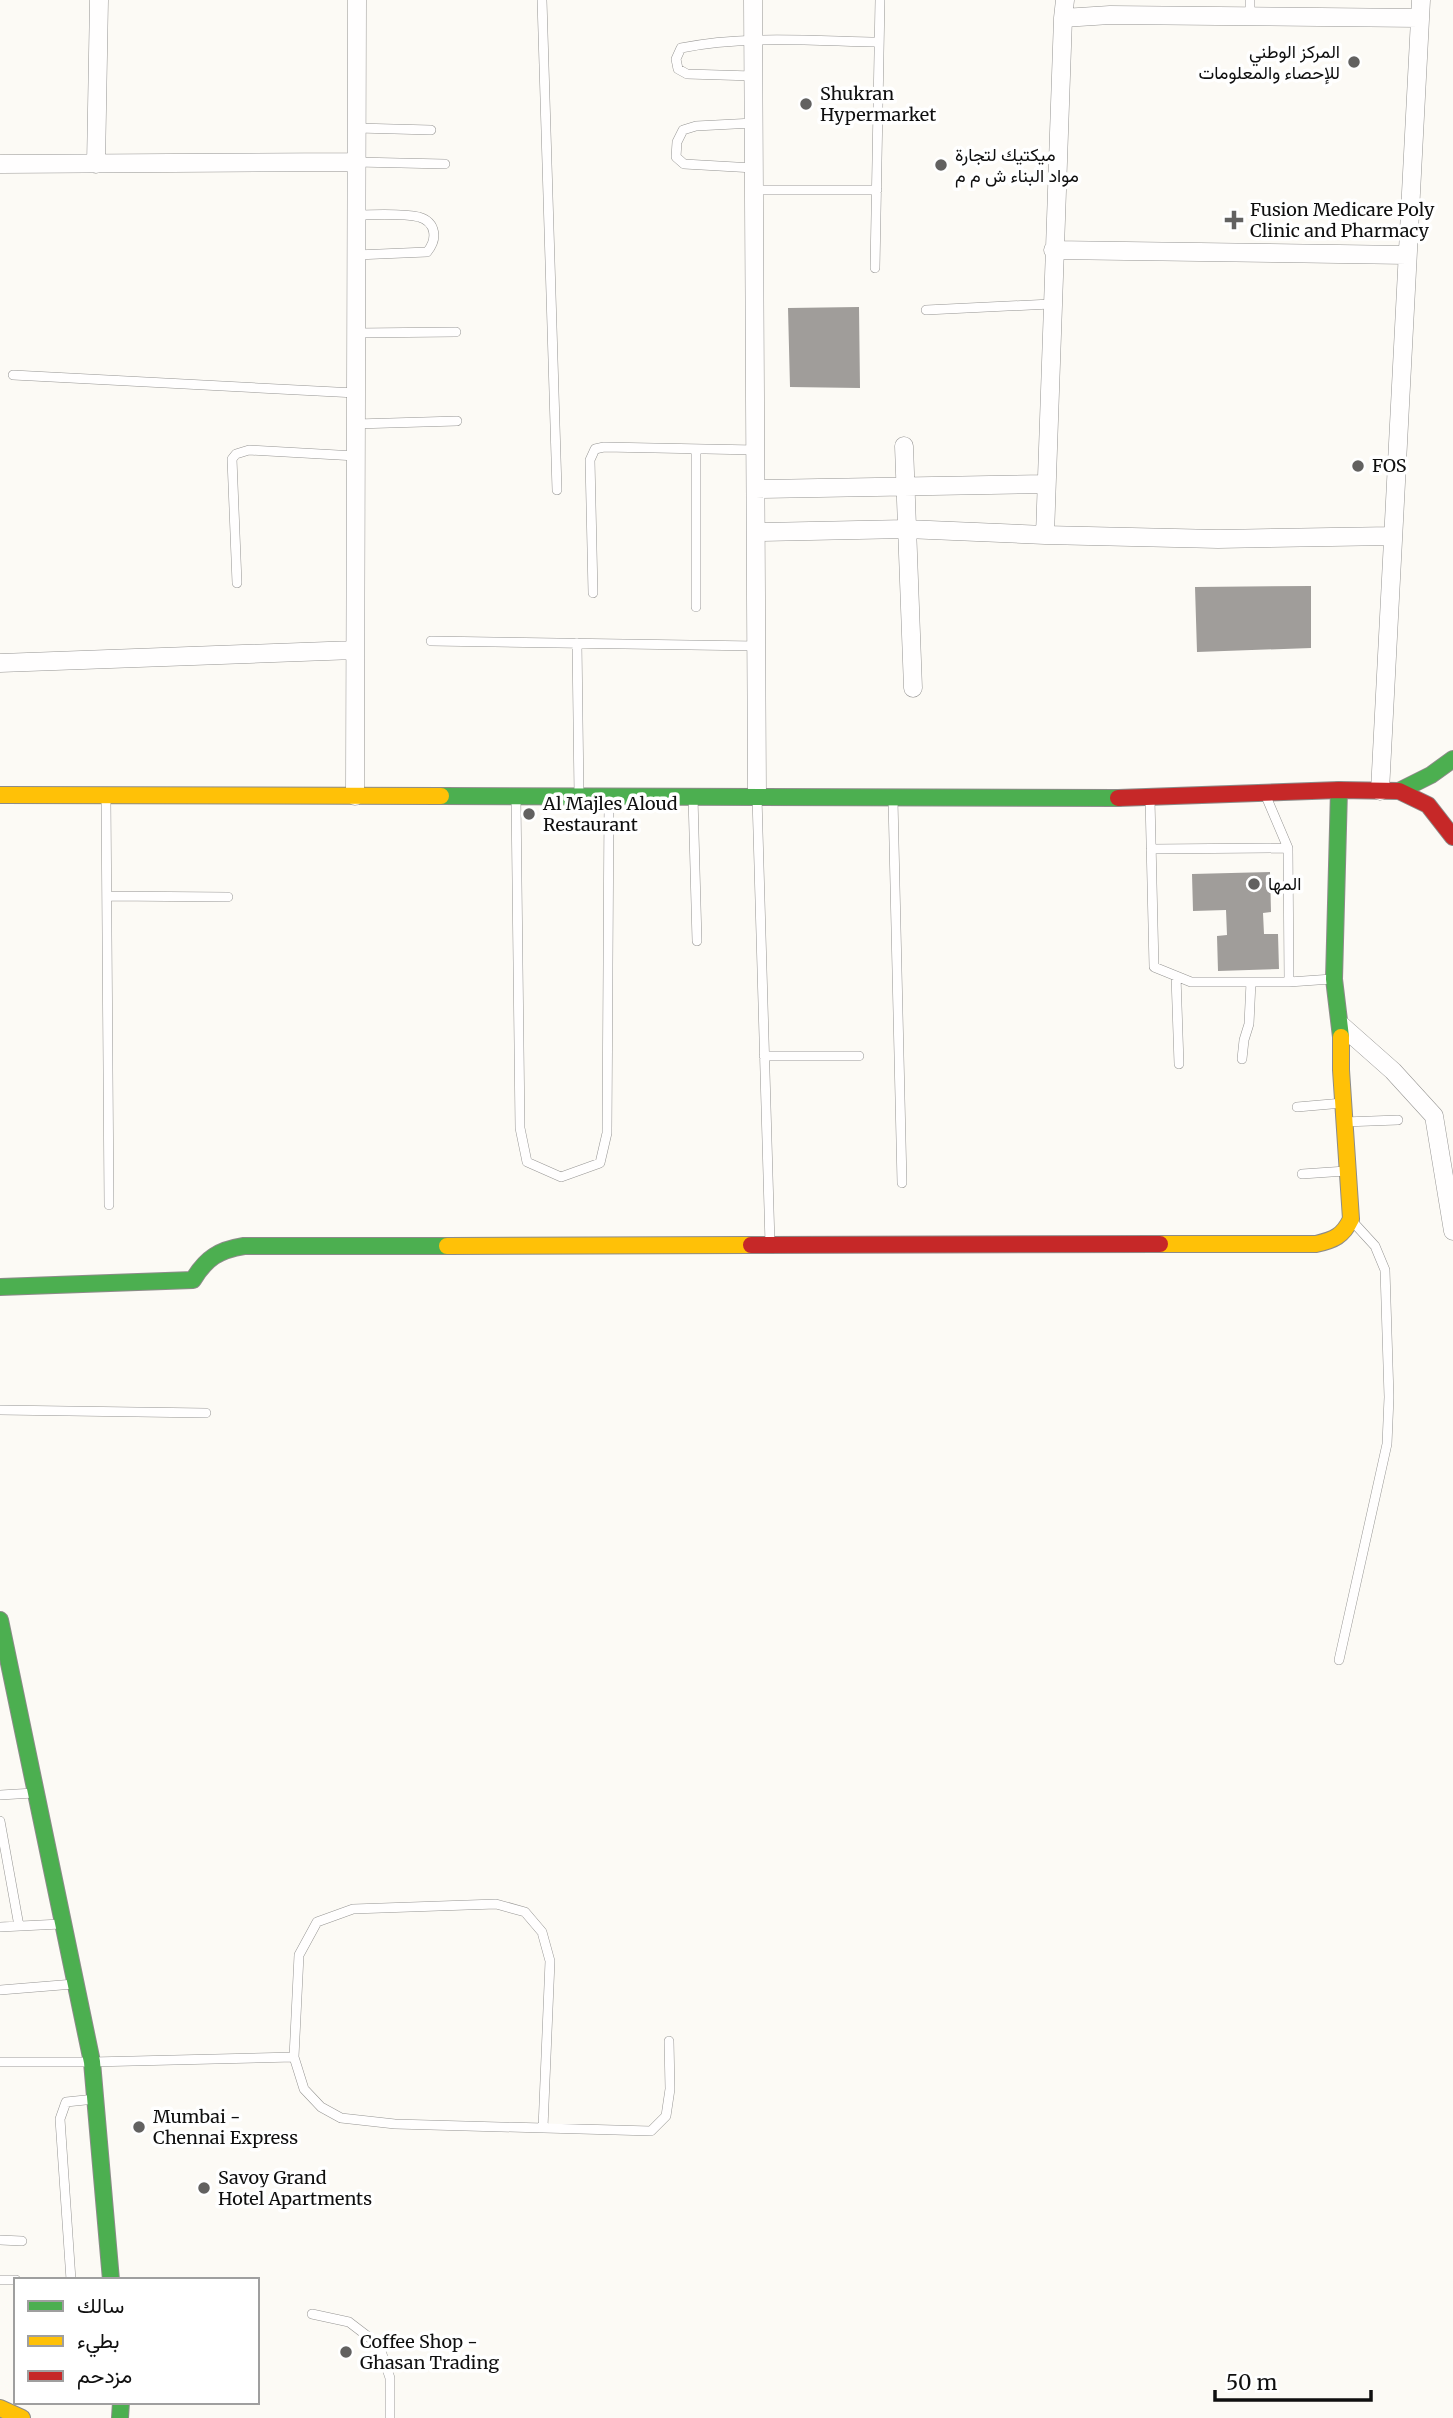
<svg xmlns="http://www.w3.org/2000/svg" width="1453" height="2418" font-family="Merriweather,Vazirmatn,serif">
<style>
.building{fill:#a09d9a}
.lines{fill:none;stroke-linecap:round;stroke-linejoin:round}
.lane-casing{stroke:#969593;stroke-width:10}
.street-casing{stroke:#969593;stroke-width:19}
.fast-casing{stroke:#8c8b89;stroke-width:18}
.slow-casing{stroke:#8c8b89;stroke-width:18}
.jam-casing{stroke:#8c8b89;stroke-width:18}
.lane{stroke:#fffefe;stroke-width:9}
.street{stroke:#fffefe;stroke-width:18}
.fast{stroke:#4caf50;stroke-width:16}
.slow{stroke:#ffc107;stroke-width:16}
.jam{stroke:#c62828;stroke-width:16}
.poi-dot{fill:#626160;stroke:#fff;stroke-width:2.5}
.labels{text-anchor:middle;stroke-width:7;stroke-linejoin:round;paint-order:stroke}
.poi-label{font-size:18px;fill:#0f0f0f;stroke:#fff;text-anchor:start}
</style>
<rect width="100%" height="100%" fill="#fcfaf5"/>
<path class="building" d="M859,307L860,388L790,387L788,308Z
M1311,586V648L1197,652L1195,587Z
M1270,872L1271,912L1263,913L1264,934H1278L1279,969L1218,971L1217,936L1227,935L1226,910L1193,911L1192,874Z"/>
<g class="lines">
<defs>
<path id="lane" d="M542,0L557,490
M1250,17V0
M753,76L687,74L678,69L676,59L681,48C745,35 814,41 879,42
M754,123L696,126L683,130L677,142L676,157L684,164L754,168
M357,128L431,130
M356,162L445,164
M754,190H877
M356,215C374,215 402,213 419,217C436,222 438,239 427,252L356,255
M875,268L880,0
M926,310L1051,304
M356,333L456,332
M13,375L356,393
M356,424L457,421
M237,583L232,459L236,454L249,450L356,456
M593,593L590,460L595,449L604,447L756,450
M696,607V449
M431,641L757,646
M577,643L579,795
M1265,794L1288,848
M693,797L697,941
M757,797L770,1244
M106,798L109,1205
M516,798L520,1128L527,1162L561,1177L600,1163L607,1133L609,798
M1150,799L1154,967L1191,982H1289L1332,979
M893,800L902,1183
M1151,849L1288,848L1289,982
M107,896L228,897
M1176,976L1179,1064
M764,1056H859
M1242,1059L1244,1040L1249,1024L1251,982
M1297,1107L1343,1103
M1344,1122L1398,1120
M1302,1174L1346,1171
M0,1410L206,1413
M1339,1660L1387,1444L1389,1397L1385,1270L1375,1246L1353,1222
M0,1795L34,1793
M0,1821L19,1926
M0,1927L61,1924
M0,1990L74,1984
M0,2062H92L294,2057
M543,2128L550,1961L542,1932L525,1912L496,1904L353,1909L317,1922L299,1955L294,2057L304,2089L321,2107L341,2118L395,2124L651,2131L666,2116L670,2089L669,2041
M0,2240L22,2241
M0,2280H16
M71,2280L60,2119L66,2102L95,2099
M312,2314L349,2322L379,2345L390,2378V2418"/>
<path id="street" d="M753,0L757,796
M1065,0L1063,18L1110,15L1419,18
M0,164L356,162
M96,164L99,0
M1053,250L1407,255
M904,446L913,688
M756,489L1046,484
M756,532L906,529L1045,535L1063,18
M1045,535L1218,539L1392,536
M0,663L355,650
M1380,791L1421,0
M355,796L357,0
M1341,1025L1393,1071L1434,1116L1453,1231"/>
<path id="fast" d="M1339,790L1334,979L1341,1037
M1399,791L1431,775L1453,759
M441,796L1118,798
M0,1287L193,1280C206,1258 219,1250 244,1246H447
M0,1620L92,2062L111,2280
M120,2418L121,2402"/>
<path id="slow" d="M0,795L441,796
M1160,1244H1316C1334,1240 1343,1236 1351,1219L1341,1070V1037
M447,1246L751,1245
M0,2408L22,2418"/>
<path id="jam" d="M1118,798L1339,790L1399,791L1428,805L1453,837
M751,1245L1160,1244"/>
</defs>
<use href="#lane" class="lane-casing"/>
<use href="#street" class="street-casing"/>
<use href="#fast" class="fast-casing"/>
<use href="#slow" class="slow-casing"/>
<use href="#jam" class="jam-casing"/>
<use href="#lane" class="lane"/>
<use href="#street" class="street"/>
<use href="#fast" class="fast"/>
<use href="#slow" class="slow"/>
<use href="#jam" class="jam"/>
</g>
<g class="poi-dot">
<circle cx="1354" cy="62" r="7"/>
<circle cx="806" cy="104" r="7"/>
<circle cx="941" cy="165" r="7"/>
<path d="M1230.5 209.5h7v7h7v7h-7v7h-7v-7h-7v-7h7z"/>
<circle cx="1358" cy="466" r="7"/>
<circle cx="529" cy="814" r="7"/>
<circle cx="1254" cy="884" r="7"/>
<circle cx="139" cy="2127" r="7"/>
<circle cx="204" cy="2188" r="7"/>
<circle cx="346" cy="2352" r="7"/>
</g>
<g class="labels">
<g class="poi-label">
<text x="1340" y="58" text-anchor="end">المركز الوطني<tspan x="1340" dy="21">للإحصاء والمعلومات</tspan></text>
<text x="820" y="100">Shukran<tspan x="820" dy="21">Hypermarket</tspan></text>
<text x="955" y="161">ميكتيك لتجارة<tspan x="955" dy="21">مواد البناء ش م م</tspan></text>
<text x="1250" y="216">Fusion Medicare Poly<tspan x="1250" dy="21">Clinic and Pharmacy</tspan></text>
<text x="1372" y="472">FOS</text>
<text x="543" y="810">Al Majles Aloud<tspan x="543" dy="21">Restaurant</tspan></text>
<text x="1268" y="890">المه‍ا</text>
<text x="153" y="2123">Mumbai -<tspan x="153" dy="21">Chennai Express</tspan></text>
<text x="218" y="2184">Savoy Grand<tspan x="218" dy="21">Hotel Apartments</tspan></text>
<text x="360" y="2348">Coffee Shop -<tspan x="360" dy="21">Ghasan Trading</tspan></text>
</g>
</g>
<rect x="14" y="2278" width="245" height="126" fill="#ffffff" stroke="#9f9f9f" stroke-width="2"/>
<rect x="28" y="2301" width="35" height="10" fill="#4caf50" stroke="#9f9f9f" stroke-width="2"/>
<text x="77" y="2313" font-size="21" fill="#0f0f0f">سالك</text>
<rect x="28" y="2336" width="35" height="10" fill="#ffc107" stroke="#9f9f9f" stroke-width="2"/>
<text x="77" y="2348" font-size="21" fill="#0f0f0f">بطيء</text>
<rect x="28" y="2371" width="35" height="10" fill="#c62828" stroke="#9f9f9f" stroke-width="2"/>
<text x="77" y="2383" font-size="21" fill="#0f0f0f">مزدحم</text>
<path d="M1215 2390v10h156v-10" fill="none" stroke="#0f0f0f" stroke-width="3.5"/>
<text x="1226" y="2390" font-size="21" fill="#0f0f0f" stroke="#ffffff" stroke-width="5" paint-order="stroke">50 m</text>
</svg>
